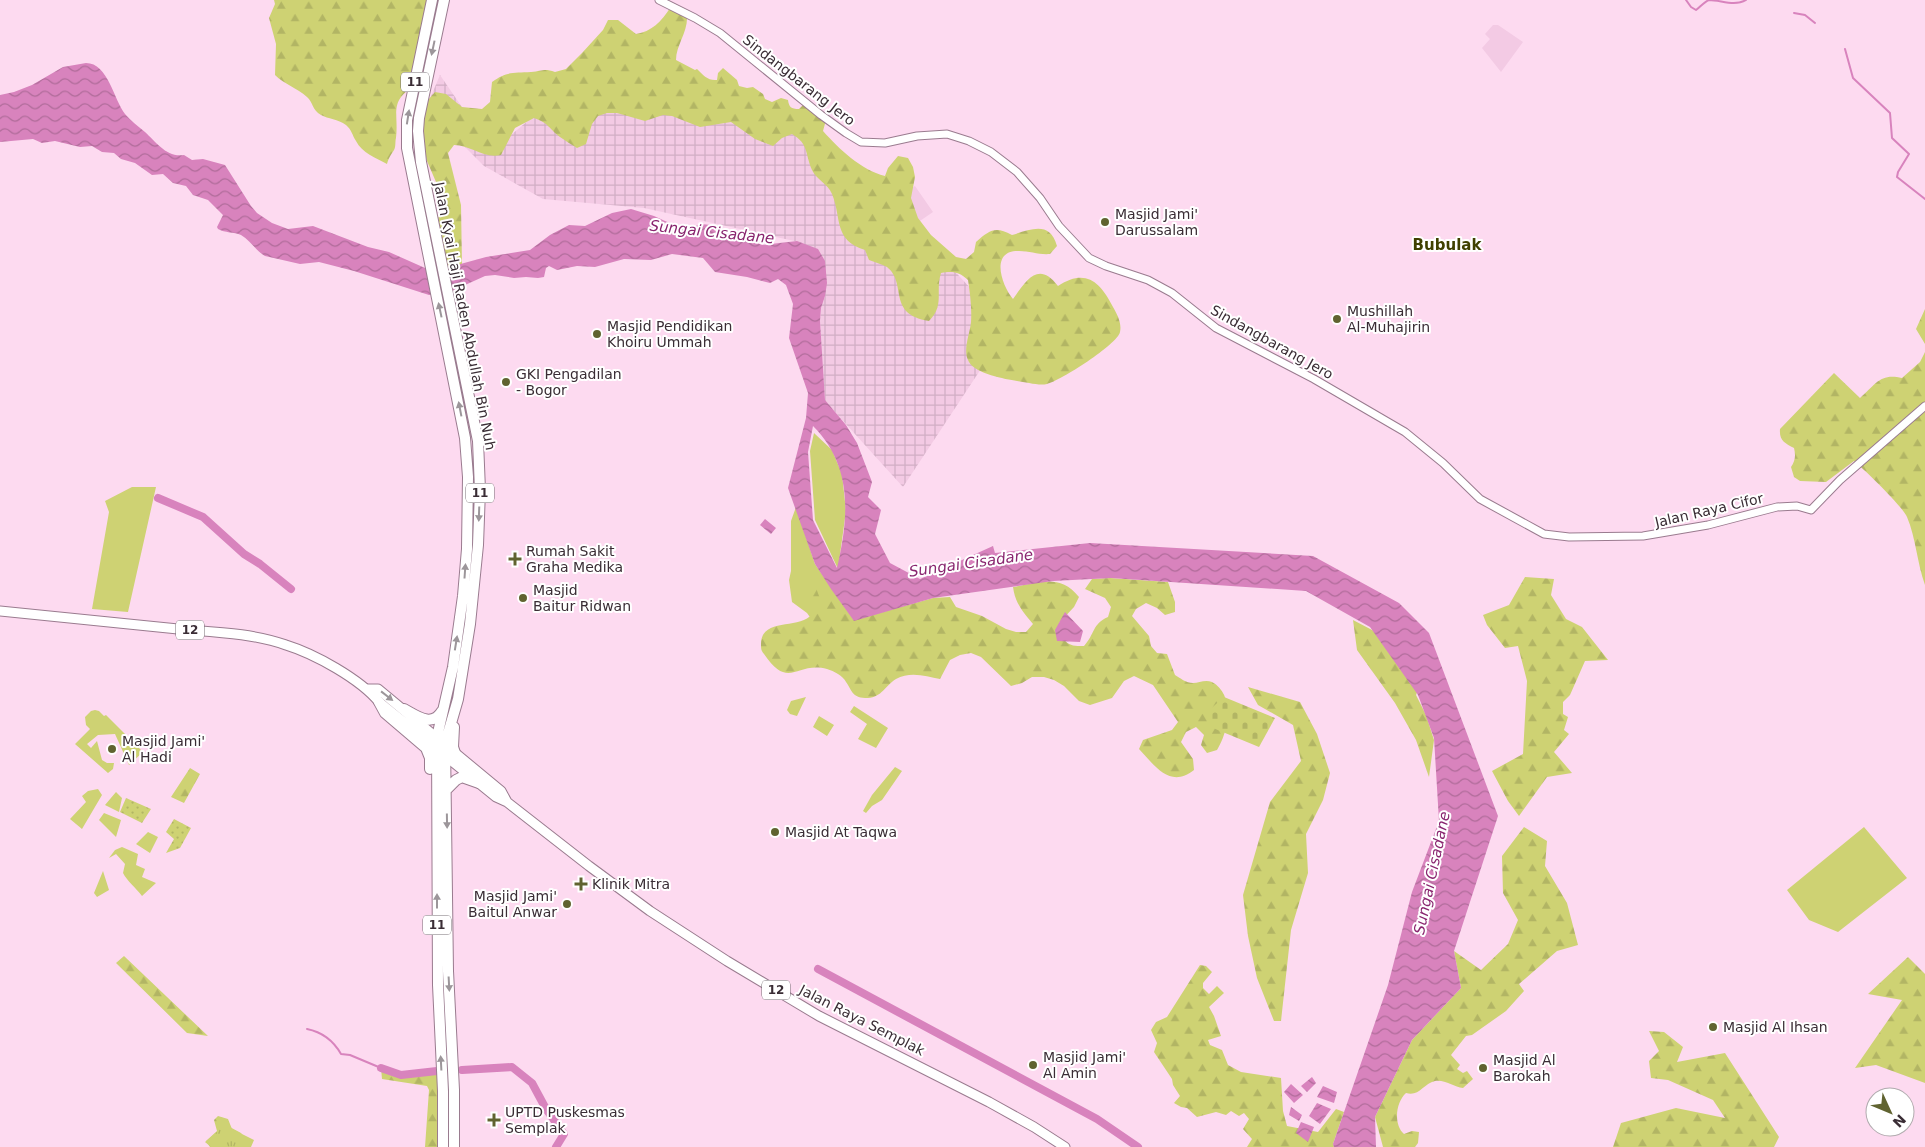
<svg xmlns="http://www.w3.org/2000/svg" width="1925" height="1147" font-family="'DejaVu Sans',sans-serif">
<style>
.built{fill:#f3cae4}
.industrial{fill:url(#industrial-grid)}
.grass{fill:#ced273}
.forest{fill:url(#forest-firs)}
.cemetery{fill:url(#cemetery-stones)}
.park{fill:url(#park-tufts)}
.garden{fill:url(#garden-dots)}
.water{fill:url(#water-waves);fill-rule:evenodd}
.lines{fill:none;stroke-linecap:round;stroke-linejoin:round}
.stream{stroke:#d883bd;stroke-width:2}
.canal{stroke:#d883bd;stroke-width:8}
.minor-casing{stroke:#9a7b8f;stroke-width:9}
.major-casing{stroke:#9a7b8f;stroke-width:11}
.highway-casing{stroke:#9a7b8f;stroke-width:12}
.minor{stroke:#fff;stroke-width:7}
.major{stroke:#fff;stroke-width:9}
.highway{stroke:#fff;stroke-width:10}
.oneway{fill:#9c969a}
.poi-dot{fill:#606330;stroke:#fff;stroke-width:2}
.labels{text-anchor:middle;stroke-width:4;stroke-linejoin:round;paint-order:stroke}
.shield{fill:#fff;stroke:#756c72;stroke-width:1}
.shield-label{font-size:12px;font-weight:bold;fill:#3a2d35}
.street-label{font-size:14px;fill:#3a2d35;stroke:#fff}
.poi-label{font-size:14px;fill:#3a2d35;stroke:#fff;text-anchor:start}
.water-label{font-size:15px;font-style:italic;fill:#89256f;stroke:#fff}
.neighbourhood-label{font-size:15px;font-weight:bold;fill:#3f4000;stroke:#fff}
</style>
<defs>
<pattern id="industrial-grid" width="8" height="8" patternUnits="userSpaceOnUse" patternTransform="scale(1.25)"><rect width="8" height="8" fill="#f3cae4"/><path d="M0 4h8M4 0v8" fill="none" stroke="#d1aec4"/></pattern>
<pattern id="forest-firs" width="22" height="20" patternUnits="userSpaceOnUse" patternTransform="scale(1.25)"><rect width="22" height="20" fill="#ced273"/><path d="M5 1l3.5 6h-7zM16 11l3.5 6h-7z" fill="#b2b564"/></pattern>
<pattern id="cemetery-stones" width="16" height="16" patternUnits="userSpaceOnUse" patternTransform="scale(1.25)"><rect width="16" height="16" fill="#ced273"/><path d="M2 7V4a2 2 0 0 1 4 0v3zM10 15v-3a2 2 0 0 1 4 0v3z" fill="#b2b564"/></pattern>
<pattern id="park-tufts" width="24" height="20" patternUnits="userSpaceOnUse" patternTransform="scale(1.25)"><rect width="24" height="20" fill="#ced273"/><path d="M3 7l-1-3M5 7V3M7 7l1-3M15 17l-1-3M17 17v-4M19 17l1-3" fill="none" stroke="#b2b564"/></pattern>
<pattern id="garden-dots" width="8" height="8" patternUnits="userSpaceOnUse" patternTransform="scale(1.25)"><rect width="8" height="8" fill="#ced273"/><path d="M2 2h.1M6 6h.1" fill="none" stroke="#b2b564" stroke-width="1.8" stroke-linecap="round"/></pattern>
<pattern id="water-waves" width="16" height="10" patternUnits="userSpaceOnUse" patternTransform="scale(1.25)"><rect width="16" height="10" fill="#d883bd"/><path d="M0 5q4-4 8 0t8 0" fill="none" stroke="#b06c9a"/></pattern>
</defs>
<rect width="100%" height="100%" fill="#fddaf0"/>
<path class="built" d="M1493,25H1498L1523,42L1501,72L1482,48L1490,39L1485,34Z
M915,186L933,212L914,225L897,196Z"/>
<path class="industrial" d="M440,75L492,151L556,97L775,116L881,193L1008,328L903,487L825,401L820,321L821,308L825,296L799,242L644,208L543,199L484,166L426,108Z"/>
<path class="grass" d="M814,433L832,450L842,474L846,511L838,569L815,520L810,451Z
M132,487H156L128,612L92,609L109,512L105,501Z
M796,507L815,564L854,621L819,630L807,613L792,602L789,580L791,571V521Z
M806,697L797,716L790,714L787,710L791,701Z
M854,706L888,728L876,748L858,739L867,724L850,712Z
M95,710L99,711L104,716L106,715L143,752L129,765L115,734L98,735L87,744L91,748L97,741L102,760L107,763H114L113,769L108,773L75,744L90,729L86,725L85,717L91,711Z
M819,716L834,725L827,736L813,727Z
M895,767L902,771L882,800L872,806L866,813L863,811L872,795Z
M98,789L102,795L82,829L70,819L86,802L82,796L88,791Z
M116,792L122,798L119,812L105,805Z
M104,813L121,820L116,837L99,820Z
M1864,827L1907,878L1838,932L1809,920L1787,890Z
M148,832L158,837L150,853L136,844Z
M122,847L138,854L136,865L145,869L142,877L156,883L142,896C136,888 127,881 123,873L125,864L116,854L109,858L115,850Z
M103,871L109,890L97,897L94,893Z"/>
<path class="forest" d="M274,0H434L437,5L428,28L430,37L427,40L416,85C388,101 399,113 396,138C395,141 396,147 394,150C391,155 389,157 387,164C376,158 362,153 356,141C352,135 352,130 346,125C338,119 328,119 321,115C312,110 313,102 307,97C297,88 284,84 275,75L276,44L269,18L275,4Z
M670,8L687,16C688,32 676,45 676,60L695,70L697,69C703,75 708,81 717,80L718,73L723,68L737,80L739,86L747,88L753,87L763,94L765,99L772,102L781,98L788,100C789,107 791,109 799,109L806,102L826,120L823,131C839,149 861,170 885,176L888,168L898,156L908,158L913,167L915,177L911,198L918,218L931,235L956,257L966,259L974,252L976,242C990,230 995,226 1012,235C1032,229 1050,221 1057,246L1050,254C1039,255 1030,251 1019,251C989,250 1002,286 1013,299C1026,281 1038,260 1058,286C1085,268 1100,281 1113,307C1117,314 1122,323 1120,332C1118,344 1060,381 1047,384C1039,386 1026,382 1017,381C1005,379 976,374 969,362C962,351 970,334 971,322C972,308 970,293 968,280C959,272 953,271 941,273C935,292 945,305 929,321C886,314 908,284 887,267C882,264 874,262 869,260L865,250C833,240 842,218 832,194C828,184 816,179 812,170C805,154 809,144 792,134L782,138L773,146L755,139L731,122L700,127L672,116L663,115L645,121L617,113H607L598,116L592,124L586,144L577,148C572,145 566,141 560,137C549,129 549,123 534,118L515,128L501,155C483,159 471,145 454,145L448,153L461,205L462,265L446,268L438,221L441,199L439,189L427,161L420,131L428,100L435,92L446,94L462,107L482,109L490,102L492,82C507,71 514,73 531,72C543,71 544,68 555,72L566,69L582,53L603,30L608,20H618L636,34C651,32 662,21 670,8Z
M1925,309V344L1916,329Z
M1925,352V585C1917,563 1916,538 1907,517C1903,507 1864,469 1854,461L1826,482L1800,481L1794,477L1791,467C1795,461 1796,456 1794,448C1785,443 1779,441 1780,429L1834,373L1860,398C1876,384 1880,373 1902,378L1920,362Z
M1525,577L1554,579L1551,595L1566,619L1582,627L1608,660L1585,661L1570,695L1563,702V714L1568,717L1564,730L1569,734L1554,752L1572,773L1547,777L1519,816L1508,801L1492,771L1523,754L1527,681L1518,646L1505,648L1487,625L1483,615L1509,605Z
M1110,578L1168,582L1175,602V612L1165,615L1157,608L1146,603L1136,609L1132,616L1149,636L1151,646L1157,653L1167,654L1175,675C1180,678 1186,683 1193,683C1199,683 1205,679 1212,682C1236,695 1228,733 1217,750L1207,753L1201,745L1204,735L1196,727L1186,732L1181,742L1193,759L1194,770C1170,789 1155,766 1139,749L1143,740L1172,730L1178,722L1153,685L1134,676L1124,681L1112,698L1090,705L1079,701L1064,686L1054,680L1044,677H1032L1022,683L1011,686L981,657L971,653L960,655L950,660L940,679C926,676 910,671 896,679C885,686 882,697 868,698C852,698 853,692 846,682C843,676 834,671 827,669C796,661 789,691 764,654C761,650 761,649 761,644C761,617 800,630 812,614C818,606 813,599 812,592L814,588H816L822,604L831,589L854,620L933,598L950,597L956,607L982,616L1006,629L1016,632H1026L1033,624C1023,612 1015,603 1013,587C1039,583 1060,573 1079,597L1074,607L1059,623C1062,641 1066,647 1084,646C1095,634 1092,624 1108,617L1111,607L1105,598L1085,589L1092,579Z
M1353,620L1374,631L1422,680L1416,695L1426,715L1434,740L1429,777L1416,740L1395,703L1357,650Z
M1248,687L1300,702L1317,734L1330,773L1323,800L1306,834L1308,873L1291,930L1281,1021H1274L1257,978L1248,936L1243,895L1270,802L1301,761L1293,725L1258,705Z
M190,768L200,774L184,803L171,797Z
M1524,827L1547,841L1545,866L1567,903L1578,945L1557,951L1519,984L1524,991L1506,1011L1472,1035L1466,1036L1451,1055L1460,1065L1457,1069L1463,1073L1467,1071L1473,1079L1463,1088C1454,1087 1444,1079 1435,1081C1423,1084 1419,1097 1406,1093C1396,1102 1393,1124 1404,1134L1412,1131L1419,1132L1418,1143L1415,1147H1383L1375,1117L1412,1040L1461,988L1454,951L1481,970L1508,944L1518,920L1503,893L1502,856Z
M124,956L208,1036L187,1033L116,963Z
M1908,957L1925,974V1083L1876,1065L1855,1068L1902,1000L1868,994Z
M1200,965L1206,966L1212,972L1203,983V988L1209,994L1217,986L1224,993L1209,1007L1214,1016L1221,1036L1208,1040L1210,1045L1222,1050L1228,1065L1241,1072L1281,1078L1283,1111L1287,1126L1318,1132L1336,1109L1344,1112L1333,1144L1334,1147H1247L1252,1139L1243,1129L1249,1119L1244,1113L1239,1116L1231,1111L1226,1115L1216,1112L1197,1117L1187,1108L1181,1107L1174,1103L1180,1096L1173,1085L1172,1079L1154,1052L1157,1043L1151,1030L1156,1022L1167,1017Z
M1649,1031L1664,1032L1683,1047L1677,1062L1725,1053L1779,1137L1774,1147H1613L1621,1123L1676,1108L1725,1118L1713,1100L1668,1080L1651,1078L1649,1061L1659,1051Z
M381,1068L401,1075L442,1071L443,1147H425L429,1090L427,1086L382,1079Z
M218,1116L228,1119L232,1129L254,1140L251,1147H210L206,1141L217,1131L214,1120Z"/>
<path class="cemetery" d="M1224,697L1275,718L1259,747L1213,728L1207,712Z"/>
<path class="park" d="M221,1117L229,1122L228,1126L241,1133L250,1146L249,1147H211L205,1142L218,1131L216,1122Z"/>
<path class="garden" d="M126,798L151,809L142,823L120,812Z
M174,819L191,828L180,848L166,853L174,839L166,832Z"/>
<path class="water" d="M86,63C108,63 114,100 125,114C131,121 138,126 145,132C156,142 167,158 184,155L192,160L203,159L225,165L251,206L257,213L272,223L288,229L313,226L368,247L389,252L425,268H446L486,257L530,250L550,235L569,225L585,226L612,213L631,209L654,216L685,230L701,224L711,225L762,245L797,241L818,249L825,261L827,283L825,296L821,308L820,321L825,400L846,425L857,443L872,482L868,497L881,510L875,534L890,563L920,579L993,546L995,553L1090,543L1313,556L1399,603L1429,633L1498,816L1454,951L1461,988L1412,1040L1375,1117L1376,1147H1334L1333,1144L1388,985L1412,892L1439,821L1434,738L1418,695L1370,627L1306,591L1111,578L1053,581L933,598L854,621L831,589L815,564L788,488L806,418L808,393L789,338L793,304L786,285L778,279L770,283L747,277L715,272L703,258L672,254L651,260L624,259L595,267L577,266L557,270L549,266L546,268L544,277L538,278L526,277L514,278L495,275L485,276L454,290L429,295L354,271L319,262L300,264L265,256C256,251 251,241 241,235C234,232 225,233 218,229L217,227L223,215L208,200L193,195L186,186L173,183L163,174L152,175L135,163L121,159L114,153L102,152L92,146L80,147L55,141L42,143L33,139L0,142V95L14,92L32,85L63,67ZM813,426C853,466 849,517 837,568L813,520L808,452Z
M765,519L776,528L771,534L760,525Z
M1065,612L1083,631L1080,642L1057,641L1055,630Z
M1312,1077L1316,1083L1307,1092L1301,1086Z
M1291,1084L1303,1095L1294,1103L1284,1092Z
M1323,1086L1337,1092L1334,1103L1317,1097Z
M1317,1103L1331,1109L1320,1124L1309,1116Z
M1291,1107L1302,1115L1299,1121L1289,1115Z
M1301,1122L1314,1127L1308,1142L1296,1133Z"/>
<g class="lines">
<path class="stream" d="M1686,0L1691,7L1696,10C1700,7 1704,2 1709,0C1721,0 1734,7 1746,0
M1794,13L1805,15L1815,23
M1845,49L1853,78L1890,113L1892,138L1909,154L1898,172L1897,177L1925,199
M307,1029C322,1032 333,1040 341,1054L350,1055L381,1068"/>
<path class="canal" d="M158,498L203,517L244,554L260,564L291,589
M818,969L1097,1119L1138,1147
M381,1068L401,1075L437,1071
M462,1070L512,1067L532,1083L546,1109L564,1134L556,1147"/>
<defs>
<path id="minor" d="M659,0L695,18L720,33L821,115L846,133L861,142L885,143L917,136L947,134L969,141L991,152L1017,172L1040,198L1059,226L1089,258L1106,266L1148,280L1172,293L1216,328L1314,379L1405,432L1443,463L1480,499L1544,534L1569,537L1643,536L1708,525L1777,507L1797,506L1811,510L1840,480L1925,406"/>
<path id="major" d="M0,611C59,617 118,623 178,629C213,632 252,633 286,645C315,654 360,679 379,702L496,797L507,802L589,866L650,911L727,961L819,1016L989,1102L1034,1127L1065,1147
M368,689H378L501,791L507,802"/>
<path id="highway" d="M432,0L407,120V148L465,438L468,477L467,549L463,596L453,667L437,737L438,985L443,1091V1147
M444,0L419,118L418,131L421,162L478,441L480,490L478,545L470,624L458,699L445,744L448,971L454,1090V1147
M379,702L385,713L426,748L430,758V769
M404,709C417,716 432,728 442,711
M454,727L453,747L455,753
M446,790L456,780L462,777L479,783"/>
</defs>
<use href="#minor" class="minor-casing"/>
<use href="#major" class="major-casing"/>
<use href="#highway" class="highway-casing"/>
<use href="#minor" class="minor"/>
<use href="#major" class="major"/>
<use href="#highway" class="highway"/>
</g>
<defs><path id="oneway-solid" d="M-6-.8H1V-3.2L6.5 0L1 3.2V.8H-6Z" transform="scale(1.25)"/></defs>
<g class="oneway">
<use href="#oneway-solid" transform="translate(433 48) rotate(102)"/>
<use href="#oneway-solid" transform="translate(408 117) rotate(-81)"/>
<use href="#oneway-solid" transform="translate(440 310) rotate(-102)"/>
<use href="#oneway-solid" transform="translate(460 409) rotate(-101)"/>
<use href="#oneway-solid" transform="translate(479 514) rotate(92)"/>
<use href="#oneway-solid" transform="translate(465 571) rotate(-86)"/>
<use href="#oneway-solid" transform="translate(456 643) rotate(-81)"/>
<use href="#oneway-solid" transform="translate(387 696) rotate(38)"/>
<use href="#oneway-solid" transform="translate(447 821) rotate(89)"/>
<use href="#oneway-solid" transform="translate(437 901) rotate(-90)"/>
<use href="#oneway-solid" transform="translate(449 984) rotate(87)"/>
<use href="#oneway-solid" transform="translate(441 1063) rotate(-93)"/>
</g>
<g class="poi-dot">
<circle cx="1105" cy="222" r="5"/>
<circle cx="1337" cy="319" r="5"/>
<circle cx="597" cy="334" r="5"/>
<circle cx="506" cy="382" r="5"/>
<path d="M512.5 551.5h5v5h5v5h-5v5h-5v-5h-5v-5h5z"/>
<circle cx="523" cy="598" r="5"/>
<circle cx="112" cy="749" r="5"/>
<circle cx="775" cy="832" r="5"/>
<path d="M578.5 876.5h5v5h5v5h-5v5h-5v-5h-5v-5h5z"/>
<circle cx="567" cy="904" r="5"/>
<circle cx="1713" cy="1027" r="5"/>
<circle cx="1033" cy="1065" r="5"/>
<circle cx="1483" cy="1068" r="5"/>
<path d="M491.5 1112.5h5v5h5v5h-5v5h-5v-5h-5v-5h5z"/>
</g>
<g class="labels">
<g class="shield">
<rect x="401" y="72.5" width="28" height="19" rx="4"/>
<rect x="466" y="483.5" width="28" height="19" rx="4"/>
<rect x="176" y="620.5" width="28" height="19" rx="4"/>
<rect x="423" y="915.5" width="28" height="19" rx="4"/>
<rect x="762" y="980.5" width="28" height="19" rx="4"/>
</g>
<g class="shield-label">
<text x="415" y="86">11</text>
<text x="480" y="497">11</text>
<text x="190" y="634">12</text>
<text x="437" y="929">11</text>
<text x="776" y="994">12</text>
</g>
<g class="street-label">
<text transform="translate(799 80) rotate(38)" y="5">Sindangbarang Jero</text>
<text transform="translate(465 316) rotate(79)" y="5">Jalan Kyai Haji Raden Abdullah Bin Nuh</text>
<text transform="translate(1272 342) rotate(29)" y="5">Sindangbarang Jero</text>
<text transform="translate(1709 510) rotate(-13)" y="5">Jalan Raya Cifor</text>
<text transform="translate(862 1020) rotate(27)" y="5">Jalan Raya Semplak</text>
</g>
<g class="poi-label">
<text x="1115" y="219">Masjid Jami'<tspan x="1115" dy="16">Darussalam</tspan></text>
<text x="1347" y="316">Mushillah<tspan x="1347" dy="16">Al-Muhajirin</tspan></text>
<text x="607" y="331">Masjid Pendidikan<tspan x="607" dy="16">Khoiru Ummah</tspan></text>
<text x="516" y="379">GKI Pengadilan<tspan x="516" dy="16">- Bogor</tspan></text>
<text x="526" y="556">Rumah Sakit<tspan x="526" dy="16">Graha Medika</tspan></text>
<text x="533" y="595">Masjid<tspan x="533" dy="16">Baitur Ridwan</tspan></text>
<text x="122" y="746">Masjid Jami'<tspan x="122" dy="16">Al Hadi</tspan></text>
<text x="785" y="837">Masjid At Taqwa</text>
<text x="592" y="889">Klinik Mitra</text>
<text x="557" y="901" text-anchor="end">Masjid Jami'<tspan x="557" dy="16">Baitul Anwar</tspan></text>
<text x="1723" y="1032">Masjid Al Ihsan</text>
<text x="1043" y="1062">Masjid Jami'<tspan x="1043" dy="16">Al Amin</tspan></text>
<text x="1493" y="1065">Masjid Al<tspan x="1493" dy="16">Barokah</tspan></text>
<text x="505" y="1117">UPTD Puskesmas<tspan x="505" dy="16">Semplak</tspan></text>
</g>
<g class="water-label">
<text transform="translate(712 232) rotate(6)" y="5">Sungai Cisadane</text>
<text transform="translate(971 563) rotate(-8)" y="5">Sungai Cisadane</text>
<text transform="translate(1432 873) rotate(-78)" y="5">Sungai Cisadane</text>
</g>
<g class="neighbourhood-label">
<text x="1447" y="250">Bubulak</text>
</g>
</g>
<g transform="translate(1890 1112) rotate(134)"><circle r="24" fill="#ffffff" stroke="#b0abae"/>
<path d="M0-4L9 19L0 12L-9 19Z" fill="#606330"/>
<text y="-8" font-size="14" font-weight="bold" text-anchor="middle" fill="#3a2d35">N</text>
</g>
</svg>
